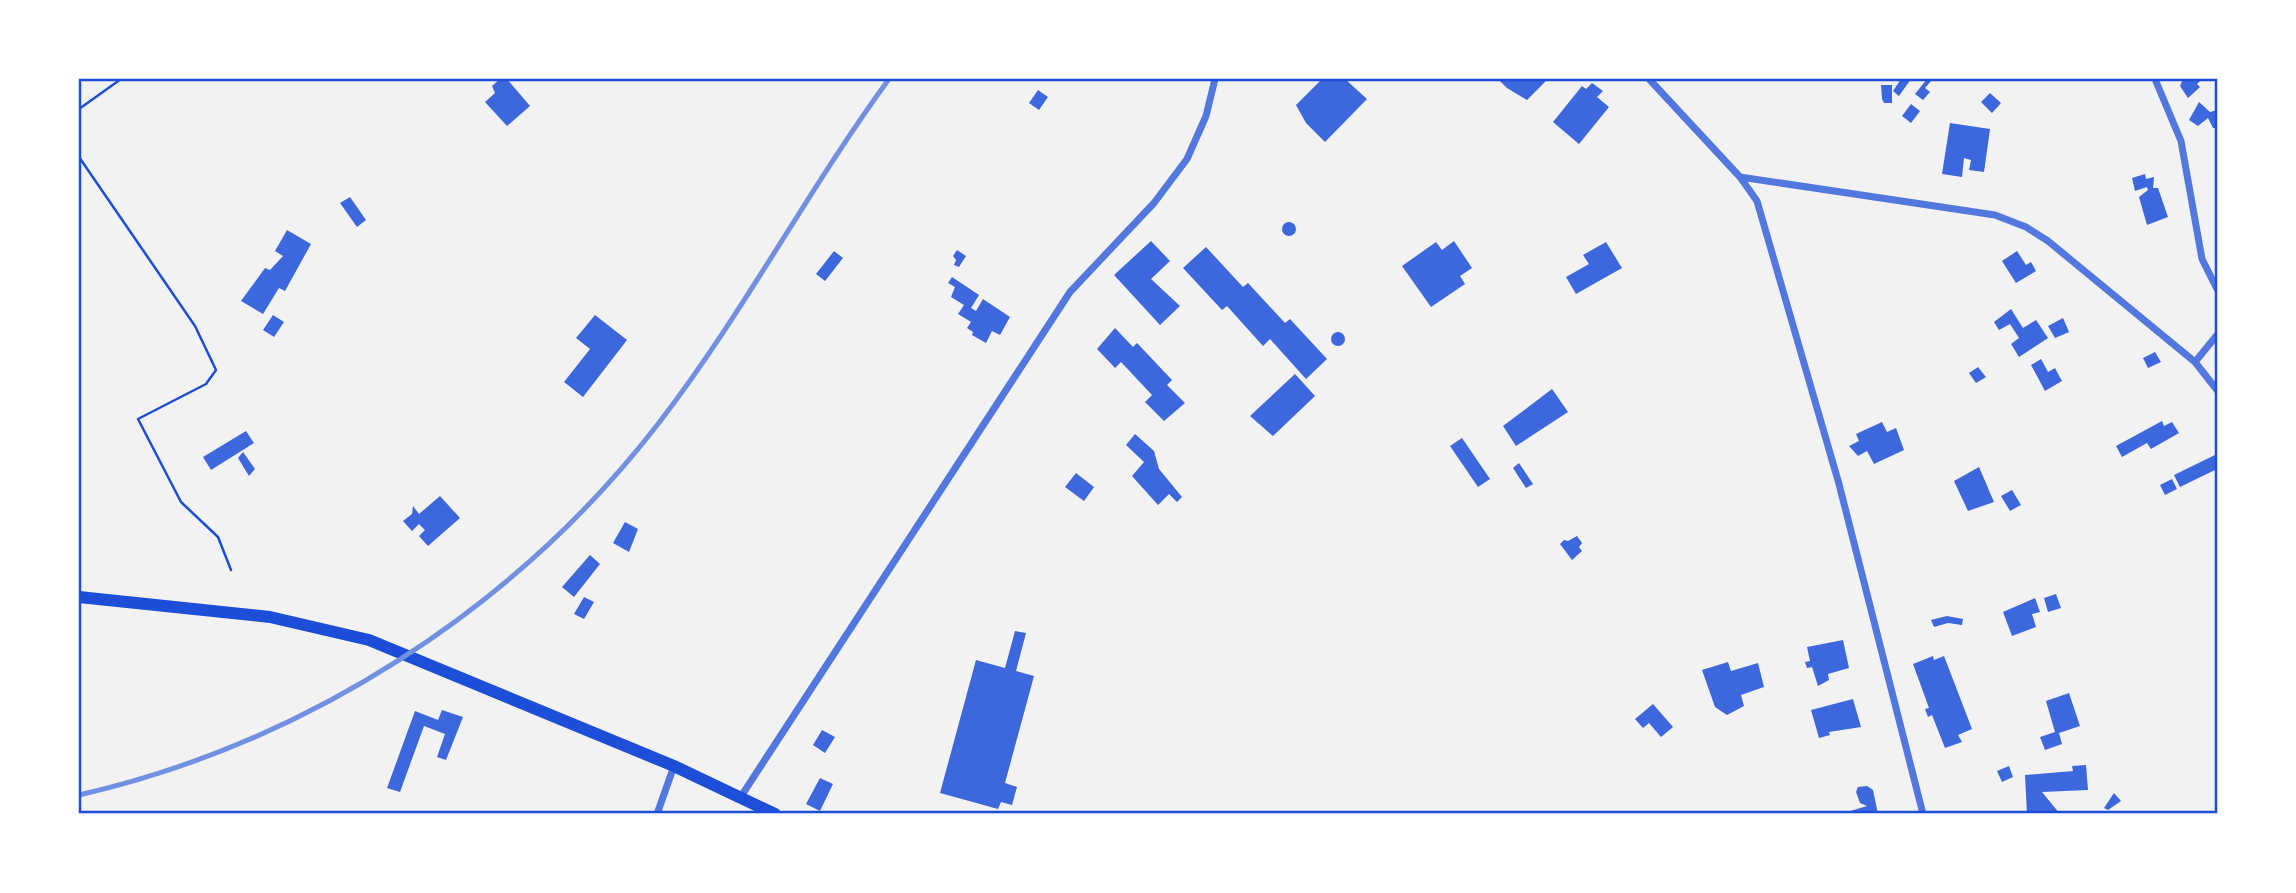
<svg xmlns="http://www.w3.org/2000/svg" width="2296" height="893" font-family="'PT Sans',sans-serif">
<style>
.building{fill:#3d67dc}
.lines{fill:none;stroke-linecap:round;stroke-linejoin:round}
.path{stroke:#1d4ed8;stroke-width:2.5}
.minor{stroke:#5277de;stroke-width:7}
.secondary{stroke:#1d4ed8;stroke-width:12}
.rail{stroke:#7290e2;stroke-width:5}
.neatline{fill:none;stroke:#1d4ed8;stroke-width:2.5}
</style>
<rect width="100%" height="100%" fill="#f2f2f2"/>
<path class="building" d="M500,79H507L530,106L507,126L485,102L495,93L492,86Z
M1322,79H1345L1367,99L1325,142L1306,123L1296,105Z
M1498,79H1548L1527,100L1507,88Z
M1901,79H1911L1899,96L1893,91Z
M1927,79L1931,81L1925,88L1930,92L1923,100L1915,94Z
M2183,79H2202L2197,84L2200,87L2188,98L2180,86Z
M1592,83L1603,91L1597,97L1609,107L1579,144L1553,122L1582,86L1586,89Z
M1881,85H1892V103H1884L1882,99Z
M1038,90L1048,97L1039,110L1029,103Z
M1990,93L2001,103L1992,113L1981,102Z
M2199,102L2210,112L2217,110V128H2213L2208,118L2198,126L2189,120Z
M1911,104L1920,111L1911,123L1902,116Z
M1950,123L1990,129L1984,172L1969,170L1971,160L1964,158L1962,177L1942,174Z
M2145,174L2146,179L2154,177L2153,188H2158L2168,217L2147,225L2139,197L2148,190L2147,187L2135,191L2132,178Z
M350,197L366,220L357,227L340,203Z
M1282 229a7 7 0 1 1 14 0a7 7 0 1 1-14 0Z
M287,230L311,244L285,291L279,288L263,314L241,301L265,268L270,270L283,256L275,251Z
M1151,241L1170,261L1151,279L1180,306L1160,325L1114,275Z
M1454,241L1472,268L1460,276L1465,284L1431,307L1402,266L1436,242L1442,250Z
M1606,242L1622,268L1576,294L1566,277L1589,264L1583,255Z
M1206,247L1243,287L1248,283L1285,323L1290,319L1327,359L1306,379L1270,339L1263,346L1227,306L1222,310L1183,268Z
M957,250L966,256L959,267L954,265L956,260L953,256Z
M834,251L843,258L825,281L816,274Z
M2017,251L2026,265L2031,262L2036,271L2016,283L2002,261Z
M952,277L979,295L971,308L976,311L983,299L1010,317L1000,335L992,331L986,343L972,335L973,332L967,328L971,322L958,314L964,305L951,297L955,287L948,283Z
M2011,309L2023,328L2036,320L2048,338L2019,357L2011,344L2019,338L2010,324L1999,330L1994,322Z
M273,315L284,322L274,337L263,330Z
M595,315L627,340L583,397L564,382L590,349L576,338Z
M2063,318L2069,332L2055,338L2048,326Z
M1115,328L1133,347L1137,343L1172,380L1167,385L1185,403L1164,421L1145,402L1152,395L1121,362L1115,368L1097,349Z
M1331 339a7 7 0 1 1 14 0a7 7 0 1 1-14 0Z
M2155,352L2161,362L2148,368L2143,358Z
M2041,359L2048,372L2055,368L2062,381L2045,391L2031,365Z
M1978,367L1986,377L1976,383L1969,373Z
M1295,374L1315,396L1273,436L1250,416Z
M1552,389L1568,412L1516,446L1503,426Z
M2162,421L2164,426L2172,422L2179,433L2151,449L2147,443L2122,457L2116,446Z
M1882,422L1887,432L1896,428L1904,450L1874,464L1867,451L1858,456L1849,446L1859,441L1856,434Z
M246,431L254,443L211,470L203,457Z
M1135,434L1154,451L1159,469L1182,497L1177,502L1169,494L1158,505L1132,476L1144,462L1126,445Z
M1462,438L1490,479L1478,487L1450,446Z
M243,452L255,469L249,476L238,458Z
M2217,454V469L2180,487L2174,475Z
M1519,463L1533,484L1526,488L1513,468Z
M1979,467L1994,502L1968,511L1954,481Z
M1076,473L1094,487L1084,501L1065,487Z
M2172,479L2177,489L2165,495L2160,485Z
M2012,490L2021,505L2010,511L2001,496Z
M440,496L460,518L428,546L419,536L425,530L419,524L412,531L403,521L412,514L413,506L419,514Z
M625,522L638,529L629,552L613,543Z
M1577,536L1582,543L1579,547L1582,551L1572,560L1560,544L1564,540L1568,541Z
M590,555L600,564L574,597L562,587Z
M2056,594L2061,608L2048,612L2044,598Z
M584,597L594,602L584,619L574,614Z
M2035,598L2040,612L2032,614L2036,627L2012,636L2003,612Z
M1947,616L1963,619L1962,625L1948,623L1934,627L1931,620Z
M1015,631L1026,633L1016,671L1034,676L1005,783L1017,787L1012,805L1001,802L998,809L940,793L976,660L1005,668Z
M1843,640L1849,668L1828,674L1829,680L1818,686L1812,667L1807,668L1805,662L1810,661L1807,647Z
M1933,656L1934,660L1944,656L1972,729L1958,735L1962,742L1945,748L1932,715L1928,717L1925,709L1929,708L1913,664Z
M1728,662L1731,671L1758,663L1764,687L1741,695L1744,706L1727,715L1715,707L1702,670Z
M2069,693L2080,726L2059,733L2062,744L2045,750L2040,737L2055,732L2046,701Z
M1853,699L1861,727L1829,732L1830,735L1819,738L1811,710Z
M1653,704L1673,727L1661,737L1649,723L1643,728L1635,719Z
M442,710L463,717L446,760L437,757L445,734L424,726L400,792L387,788L415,711L438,720Z
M822,730L835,737L825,753L813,745Z
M2086,765L2088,790L2042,792L2060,814H2027L2025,775L2073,771L2072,766Z
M2009,766L2013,777L2002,782L1997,771Z
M820,778L833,784L820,811L806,804Z
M1867,786L1873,790L1878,814H1848L1847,812L1867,806L1860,803L1856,792L1858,787Z
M2114,793L2121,801L2108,810L2104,808Z"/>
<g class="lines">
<path class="path" d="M79,109L121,79
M79,157L195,326L216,370L206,384L138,419L181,502L218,537L231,570"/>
<path class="minor" d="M1649,79L1740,177L1757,201L1839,484L1923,814
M2155,79L2181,141L2202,259L2217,289
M1740,177L1995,215L2026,227L2048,241L2195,362L2217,390
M2195,362L2217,335
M740,798L1070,292L1154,203L1187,159L1206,116L1215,79
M657,814L674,766"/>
<path class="secondary" d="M79,597L270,617L369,640L674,766L775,814"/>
<path class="rail" d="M79,795C306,743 515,609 658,424C743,314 807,191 889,79"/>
</g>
<rect width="2296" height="893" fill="none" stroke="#ffffff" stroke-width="161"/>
<rect x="80" y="80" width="2136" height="732" class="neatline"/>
</svg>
